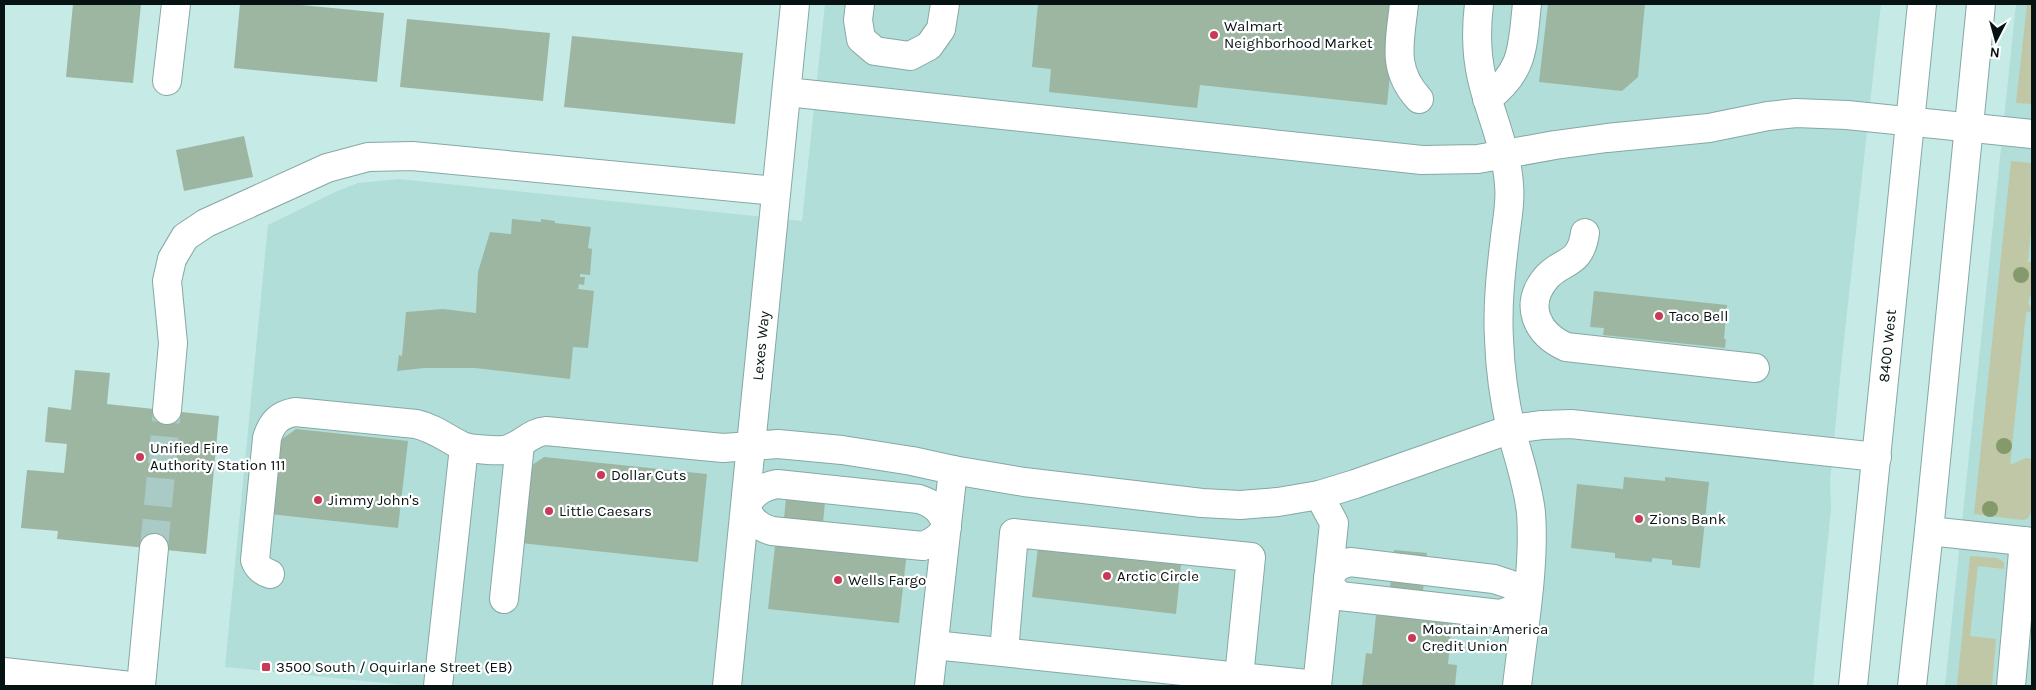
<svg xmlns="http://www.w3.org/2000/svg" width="2036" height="690" font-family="Karla,sans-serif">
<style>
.built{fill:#b1ded8}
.green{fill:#c0c7a6}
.building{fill:#9db6a2}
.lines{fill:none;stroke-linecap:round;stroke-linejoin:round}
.minor-tunnel{stroke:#a9cac5;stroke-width:28;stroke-dasharray:28 14;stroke-linecap:butt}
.minor-casing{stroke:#86a8a4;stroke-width:30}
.major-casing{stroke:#86a8a4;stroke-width:30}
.minor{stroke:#fff;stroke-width:28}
.major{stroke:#fff;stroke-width:28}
.tree{fill:#849a6a}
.poi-dot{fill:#c93a59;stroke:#fff;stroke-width:2}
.labels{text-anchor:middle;stroke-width:4.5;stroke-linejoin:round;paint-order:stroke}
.poi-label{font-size:15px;fill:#071312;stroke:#fff;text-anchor:start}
.street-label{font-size:15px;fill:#071312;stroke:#fff}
</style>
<rect width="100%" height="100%" fill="#c6eae5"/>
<path class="built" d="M825,4H1881L1842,358L1830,482L1831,509L1813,686H415L225,667L268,225L335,192L358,183L399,179L802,221Z
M2016,4H2032V686H1945Z"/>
<path class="green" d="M2027,4H2032V104L2016,103Z
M2011,161L2032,163V219L2028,262H2032V291L2028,302L2032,311L2026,313L2010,465L2026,458L2032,459L2031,513L2027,519L2022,520L1974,514Z
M1970,556L1997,558L2004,562V569L1978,566L1970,636L1996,639L1992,686H1957Z"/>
<path class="building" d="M73,4H141L133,83L66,77Z
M240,4H291L384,13L377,82L234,68Z
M1038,4H1397L1387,105L1200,85L1197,108L1049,92L1051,69L1032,67Z
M1548,4H1645L1638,77L1622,91L1539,82Z
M407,19L550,33L543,101L400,87Z
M572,36L743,53L735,124L564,107Z
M244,136L253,177L184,191L176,150Z
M512,219L541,222V219L555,221V223L591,227L588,248L592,249L590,275L580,274V277H585L584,285L579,284L578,289L594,291L588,348L573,347L570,379L475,368H424L397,371L399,355L402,356L406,312L443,309L476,313L478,272L490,232L511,234Z
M1594,291L1727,305L1724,339H1726L1725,348L1603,335L1604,328L1590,327Z
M75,370L110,373L107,404L219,416L206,554L57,539L58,531L21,528L27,470L64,473L67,444L45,442L48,407L71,410Z
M296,429L408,441L398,528L270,514L278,442Z
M544,457L707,474L698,562L521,543L529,467Z
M1624,477L1665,481V477L1709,482L1700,568L1672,565V560L1652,558V562L1615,558V553L1571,548L1577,484L1623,489Z
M787,489L826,493L821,542L907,551L899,623L768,609L776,537L782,538Z
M1038,547L1182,555L1176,614L1032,597Z
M1394,550L1427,553L1420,620L1452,623L1448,664L1457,665L1455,686H1362L1366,653L1372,654L1376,615L1387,616Z"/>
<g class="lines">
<path class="minor-tunnel" d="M154,548L167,410"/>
<defs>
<g id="minor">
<path d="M860,4L858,20L861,39L875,51L910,56L929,46L941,29L945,4"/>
<path d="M1404,4C1400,41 1391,69 1419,99"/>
<path d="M1479,4C1476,29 1476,54 1482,79C1490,114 1507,149 1509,185C1511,202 1507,220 1505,237C1501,271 1497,305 1499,339C1500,369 1504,399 1511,429C1518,457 1528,484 1531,513C1535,568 1523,632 1517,686"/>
<path d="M167,81L176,4"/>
<path d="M787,92L1422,160L1478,159L1555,145L1607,138L1709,128L1768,116L1796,113L1847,115L2032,134"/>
<path d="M1487,99C1525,70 1522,47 1527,4"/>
<path d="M1585,233C1580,267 1562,259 1546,278C1523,305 1537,334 1566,347L1755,368"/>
<path d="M167,410L173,343L167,281L172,259L185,237L206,223L327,168L368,157L412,156L776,191"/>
<path d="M777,484L919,499C935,504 942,511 947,527C940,537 934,542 923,546L772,531C758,527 750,520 746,506C753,493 762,487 777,484Z"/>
<path d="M1929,531L2032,542"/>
<path d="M1350,562L1494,579L1512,585L1526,601L1518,608L1500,614L1340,596L1330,586L1328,578L1338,566Z"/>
<path d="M270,574C262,571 258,568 255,560L267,438C272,422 279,415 295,412L416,424C434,428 446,438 462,446C469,449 496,451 504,450C521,447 530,432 546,431L723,448L778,444L842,450L912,461L953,470L1024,482L1202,503L1240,505L1278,502L1319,495L1355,484L1511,429L1542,425L1571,424L1877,457"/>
<path d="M504,599L520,444"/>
<path d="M934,645L1317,685"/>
<path d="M1004,652L1014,533L1251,557L1239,677"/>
<path d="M141,686L154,548"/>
<path d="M438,686L464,447"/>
<path id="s1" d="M727,686L795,4"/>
<path d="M929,686L953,470"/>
<path d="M1317,686L1334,523L1319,495"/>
<path d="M2011,686L2024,541"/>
</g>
<g id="major">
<path d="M4,672L131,686"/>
<path id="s2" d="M1853,686L1922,4"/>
<path d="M1912,686L1929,531L1981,4"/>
</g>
</defs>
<use href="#minor" class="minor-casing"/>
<use href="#major" class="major-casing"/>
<use href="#minor" class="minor"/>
<use href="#major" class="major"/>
</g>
<g class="tree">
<circle cx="2021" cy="275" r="8"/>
<circle cx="2004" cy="446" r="8"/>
<circle cx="1990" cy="509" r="8"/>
</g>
<g class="poi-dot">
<circle cx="1214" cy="35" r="5"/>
<circle cx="1659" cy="316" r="5"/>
<circle cx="140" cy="457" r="5"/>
<circle cx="601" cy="475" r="5"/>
<circle cx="318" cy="500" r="5"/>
<circle cx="549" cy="511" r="5"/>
<circle cx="1639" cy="519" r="5"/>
<circle cx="1107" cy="576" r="5"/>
<circle cx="838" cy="580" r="5"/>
<circle cx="1412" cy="638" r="5"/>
<rect x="261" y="662" width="10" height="10" rx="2.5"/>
</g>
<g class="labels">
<g class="poi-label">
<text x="1224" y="31">Walmart<tspan x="1224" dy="17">Neighborhood Market</tspan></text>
<text x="1669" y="321">Taco Bell</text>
<text x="150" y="453">Unified Fire<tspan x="150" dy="17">Authority Station 111</tspan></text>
<text x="611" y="480">Dollar Cuts</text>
<text x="328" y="505">Jimmy John's</text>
<text x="559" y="516">Little Caesars</text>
<text x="1649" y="524">Zions Bank</text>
<text x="1117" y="581">Arctic Circle</text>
<text x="848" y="585">Wells Fargo</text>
<text x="1422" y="634">Mountain America<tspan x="1422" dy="17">Credit Union</tspan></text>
<text x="276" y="672">3500 South / Oquirlane Street (EB)</text>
</g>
<g class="street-label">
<text dy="5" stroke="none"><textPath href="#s1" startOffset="342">Lexes Way</textPath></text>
<text dy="5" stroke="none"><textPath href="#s2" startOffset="342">8400 West</textPath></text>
</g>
</g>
<rect width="2036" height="690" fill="none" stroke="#071312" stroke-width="10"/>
<g transform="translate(1996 40) rotate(186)" stroke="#ffffff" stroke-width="4" paint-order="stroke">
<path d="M0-4L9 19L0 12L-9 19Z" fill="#071312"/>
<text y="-8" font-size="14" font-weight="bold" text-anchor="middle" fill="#071312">N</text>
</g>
</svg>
